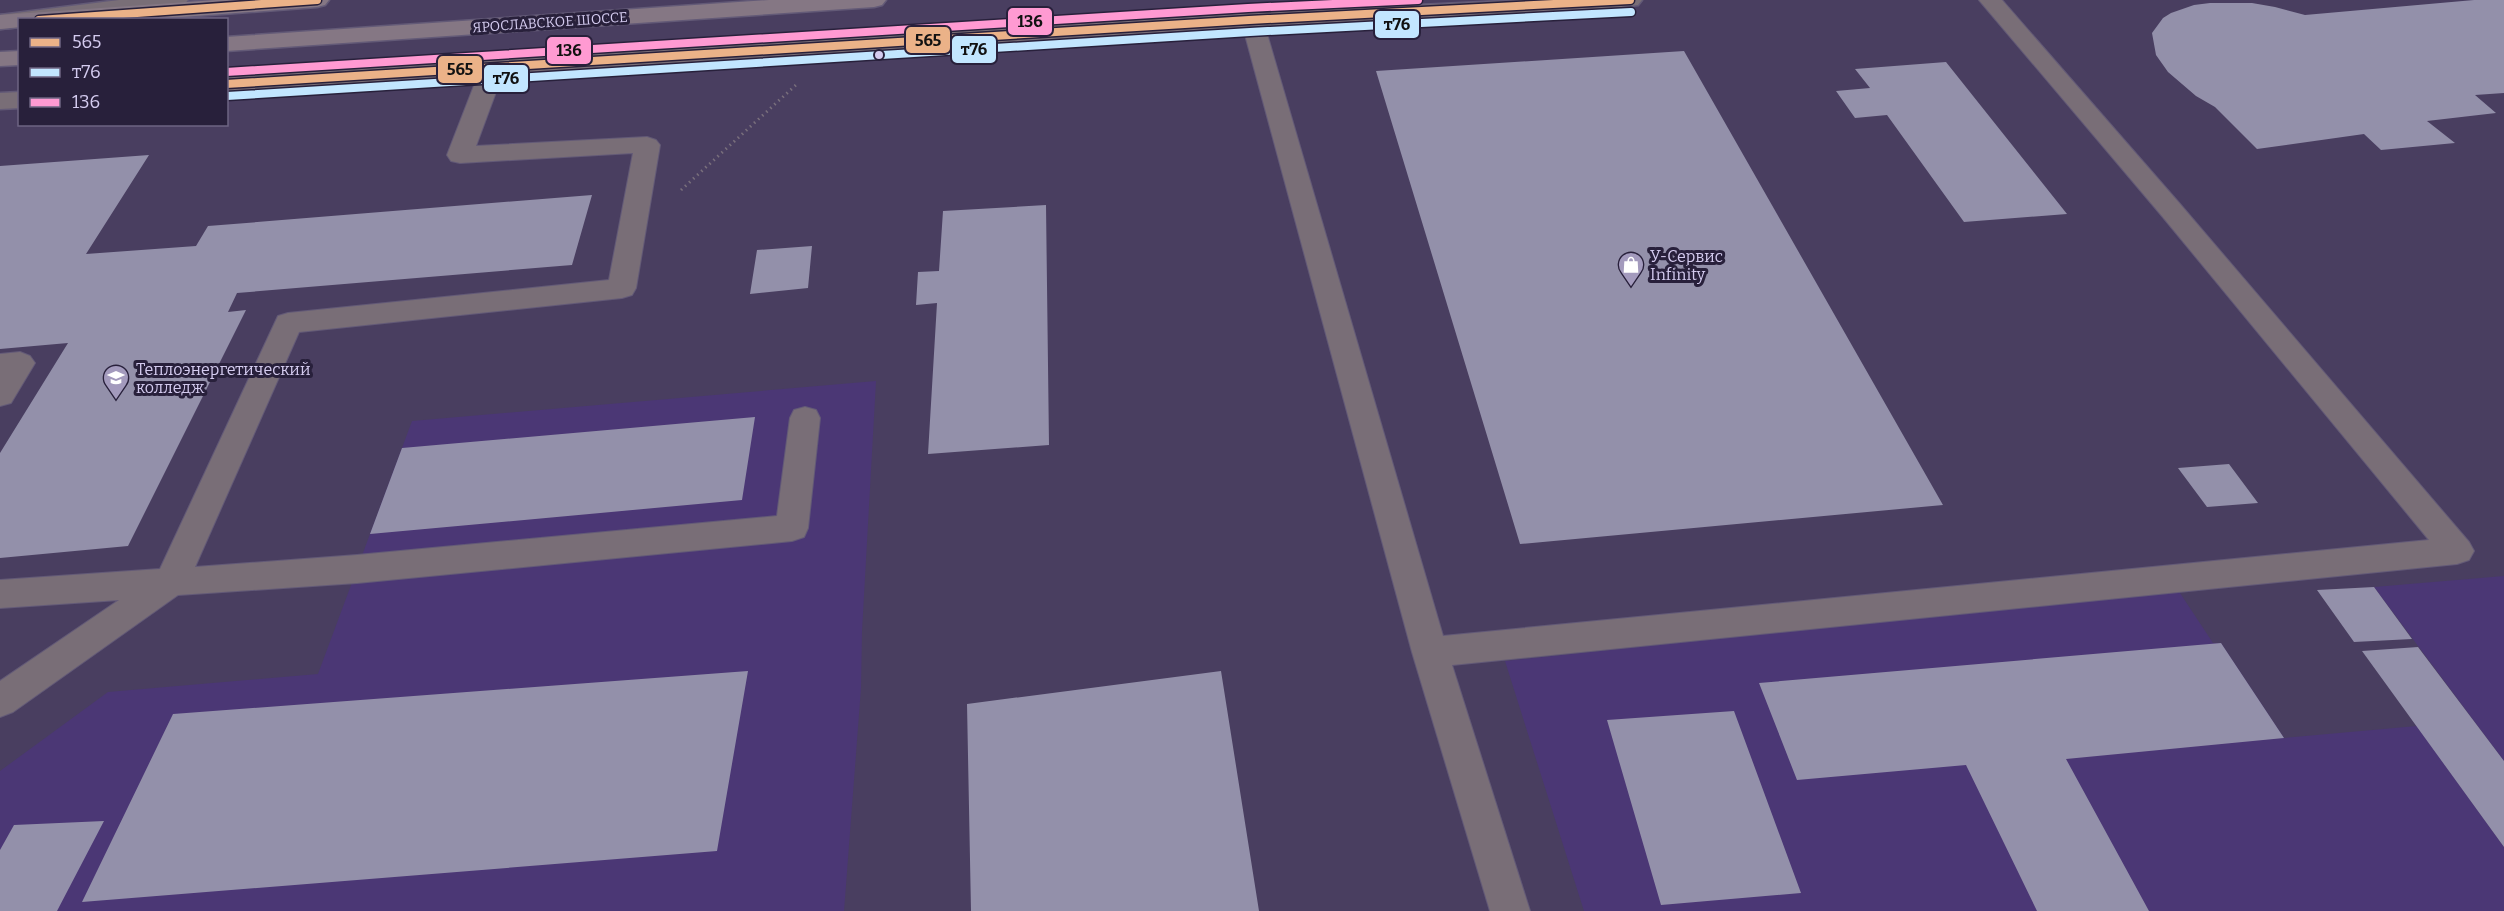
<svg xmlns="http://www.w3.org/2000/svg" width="2504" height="911" font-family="Bitter,serif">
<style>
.built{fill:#4b3775}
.building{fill:#9390aa}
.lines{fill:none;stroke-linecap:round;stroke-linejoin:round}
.service-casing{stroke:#635a77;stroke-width:2}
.tertiary-casing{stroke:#635a77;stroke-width:3}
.primary-casing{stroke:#635a77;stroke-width:3}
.path{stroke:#796f7c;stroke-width:3;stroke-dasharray:1.5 4;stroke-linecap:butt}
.service{fill:#796e77;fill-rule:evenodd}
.tertiary{fill:#796e77;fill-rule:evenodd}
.primary{fill:#857784;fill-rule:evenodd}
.bus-1-casing{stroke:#28203b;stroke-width:11}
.bus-2-casing{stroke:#28203b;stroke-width:11}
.bus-3-casing{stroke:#28203b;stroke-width:11}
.bus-1{stroke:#ebb288;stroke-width:8}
.bus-2{stroke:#c2e6ff;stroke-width:8}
.bus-3{stroke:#ff9ad2;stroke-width:8}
.bus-dot{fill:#d4cbef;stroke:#28203b;stroke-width:2}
.labels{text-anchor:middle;stroke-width:6;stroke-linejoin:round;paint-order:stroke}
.far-street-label{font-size:14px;fill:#d4cbef;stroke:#28203b}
.poi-label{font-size:16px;fill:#d4cbef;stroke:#28203b;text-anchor:start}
.line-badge{stroke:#28203b;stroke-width:2}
.pale-badge-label{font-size:16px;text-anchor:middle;font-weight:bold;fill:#111}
</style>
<rect width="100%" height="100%" fill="#493e60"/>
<path class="built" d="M876,381L862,631L861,688L844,911H0V771L108,692L318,674L412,421Z
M2504,576V761L2374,587Z
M2178,590L2213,643H2221L2284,738L2417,726L2504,847V911H1584L1505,661Z"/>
<path class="building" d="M2474,0H2504V93L2475,95L2496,113L2427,121L2455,143L2381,150L2364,134L2257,149L2215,107L2196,96L2168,72L2156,55L2152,33L2163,18L2171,13L2194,5L2210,3H2252L2275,7L2305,15Z
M1684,51L1943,505L1520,544L1376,71Z
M1946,62L2067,214L1964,222L1887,115L1855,118L1836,91L1870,88L1855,69Z
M149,155L86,254L196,246L208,226L592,195L572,265L237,293L228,312L246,310L128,546L0,558V453L68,343L0,349V166Z
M1046,205L1049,445L928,454L937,303L916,305L918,272L939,271L943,211Z
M812,246L808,288L750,294L757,250Z
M755,417L742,500L370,534L402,448Z
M2229,464L2258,503L2207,507L2178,468Z
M2374,587L2412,639L2354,642L2317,590Z
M2221,643L2284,738L2066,759L2149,911H2037L1966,765L1797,780L1759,683Z
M2418,647L2504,761V847L2362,651Z
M748,671L717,851L82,902L173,714Z
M1221,671L1259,911H971L967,704Z
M1734,711L1801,893L1661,905L1607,720Z
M104,821L57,911H0V850L14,825Z"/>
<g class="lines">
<defs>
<path id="service" d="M1979,0H2002L2180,204L2469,542L2474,551L2469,560L2457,564L1452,665L1530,911H1490L1412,652L1241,20L1244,15L1252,13L1260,15L1263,20L1443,636L2429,540L2162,216Z
M494,58L502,60L506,65L476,146L647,137L656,140L660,145L636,288L632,295L622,298L299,332L195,567L357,555L777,516L790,418L794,410L805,407L816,410L820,418L808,528L804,537L792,541L357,583L178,595L13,712L0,717V681L119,600L0,608V580L160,569L278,316L288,313L609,280L633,153L460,163L451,161L447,155L482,65L486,60Z
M20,352L30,356L35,363L11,403L0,406V354Z"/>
<path id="tertiary" d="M119,0H188L184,5L176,7L77,20H20V27L0,29V15Z
M1526,0H1642L1638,5L1583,11L1249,27L226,92V76L1249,13Z
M20,92V108L0,109V93Z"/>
<path id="primary" d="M216,0H329L325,5L317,7L141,20H20V27L0,29V15Z
M769,0H886L882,5L874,7L226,51V37Z
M20,51V65L0,66V52Z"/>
</defs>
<use href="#service" class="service-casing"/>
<use href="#tertiary" class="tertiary-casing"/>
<use href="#primary" class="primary-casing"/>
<path class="path" d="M681,190L797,84"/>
<use href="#service" class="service"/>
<use href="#tertiary" class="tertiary"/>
<use href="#primary" class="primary"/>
<defs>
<path id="bus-1" d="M39,20L317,0
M226,84L1249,20L1630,0"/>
<path id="bus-2" d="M227,96L1250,32L1631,12"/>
<path id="bus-3" d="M226,72L1248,8L1418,0"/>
</defs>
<use href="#bus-1" class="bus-1-casing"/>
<use href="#bus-2" class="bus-2-casing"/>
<use href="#bus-3" class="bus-3-casing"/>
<use href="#bus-1" class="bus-1"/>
<use href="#bus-2" class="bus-2"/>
<use href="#bus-3" class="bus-3"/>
</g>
<defs>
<symbol id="shop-pin" viewBox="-11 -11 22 30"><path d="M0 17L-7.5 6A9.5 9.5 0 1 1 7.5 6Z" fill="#a39abd" stroke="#28203b"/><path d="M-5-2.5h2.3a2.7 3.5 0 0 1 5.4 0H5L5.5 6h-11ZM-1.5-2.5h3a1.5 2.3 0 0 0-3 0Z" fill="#fff"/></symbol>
<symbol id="university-pin" viewBox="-11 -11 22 30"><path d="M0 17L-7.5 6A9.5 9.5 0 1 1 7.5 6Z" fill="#a39abd" stroke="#28203b"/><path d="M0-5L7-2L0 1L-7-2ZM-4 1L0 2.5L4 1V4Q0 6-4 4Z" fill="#fff"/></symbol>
</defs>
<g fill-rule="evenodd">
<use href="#shop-pin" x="1616" y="250" width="30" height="40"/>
<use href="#university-pin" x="101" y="363" width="30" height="40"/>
</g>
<circle class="bus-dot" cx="879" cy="55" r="5"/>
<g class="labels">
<g class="far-street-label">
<text transform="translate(550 22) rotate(-4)" y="5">ЯРОСЛАВСКОЕ ШОССЕ</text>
</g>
<g class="poi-label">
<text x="1650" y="262">У-Сервис<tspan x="1650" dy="18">Infinity</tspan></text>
<text x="136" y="375">Теплоэнергетический<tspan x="136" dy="18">колледж</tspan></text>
</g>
</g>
<g class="line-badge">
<rect x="1007" y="7" width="46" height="29" rx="6" fill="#ff9ad2"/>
<rect x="1374" y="10" width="46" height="29" rx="6" fill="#c2e6ff"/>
<rect x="905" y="26" width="46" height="28" rx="6" fill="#ebb288"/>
<rect x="951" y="35" width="46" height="29" rx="6" fill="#c2e6ff"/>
<rect x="546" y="36" width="46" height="29" rx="6" fill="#ff9ad2"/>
<rect x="437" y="55" width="46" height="29" rx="6" fill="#ebb288"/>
<rect x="483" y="64" width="46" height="29" rx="6" fill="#c2e6ff"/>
</g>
<g class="pale-badge-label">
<text x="1030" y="27">136</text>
<text x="1397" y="30">т76</text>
<text x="928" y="46">565</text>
<text x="974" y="55">т76</text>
<text x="569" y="56">136</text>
<text x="460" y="75">565</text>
<text x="506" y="84">т76</text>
</g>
<rect x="18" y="18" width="210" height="108" fill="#28203b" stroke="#6d6483" stroke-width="1.5"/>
<rect x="30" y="38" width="30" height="9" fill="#ebb288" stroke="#6d6483" stroke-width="1.5"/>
<text x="72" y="48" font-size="18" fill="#d4cbef">565</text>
<rect x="30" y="68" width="30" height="9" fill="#c2e6ff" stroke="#6d6483" stroke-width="1.5"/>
<text x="72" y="78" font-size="18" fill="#d4cbef">т76</text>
<rect x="30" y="98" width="30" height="9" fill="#ff9ad2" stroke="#6d6483" stroke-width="1.5"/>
<text x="72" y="108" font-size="18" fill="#d4cbef">136</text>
</svg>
